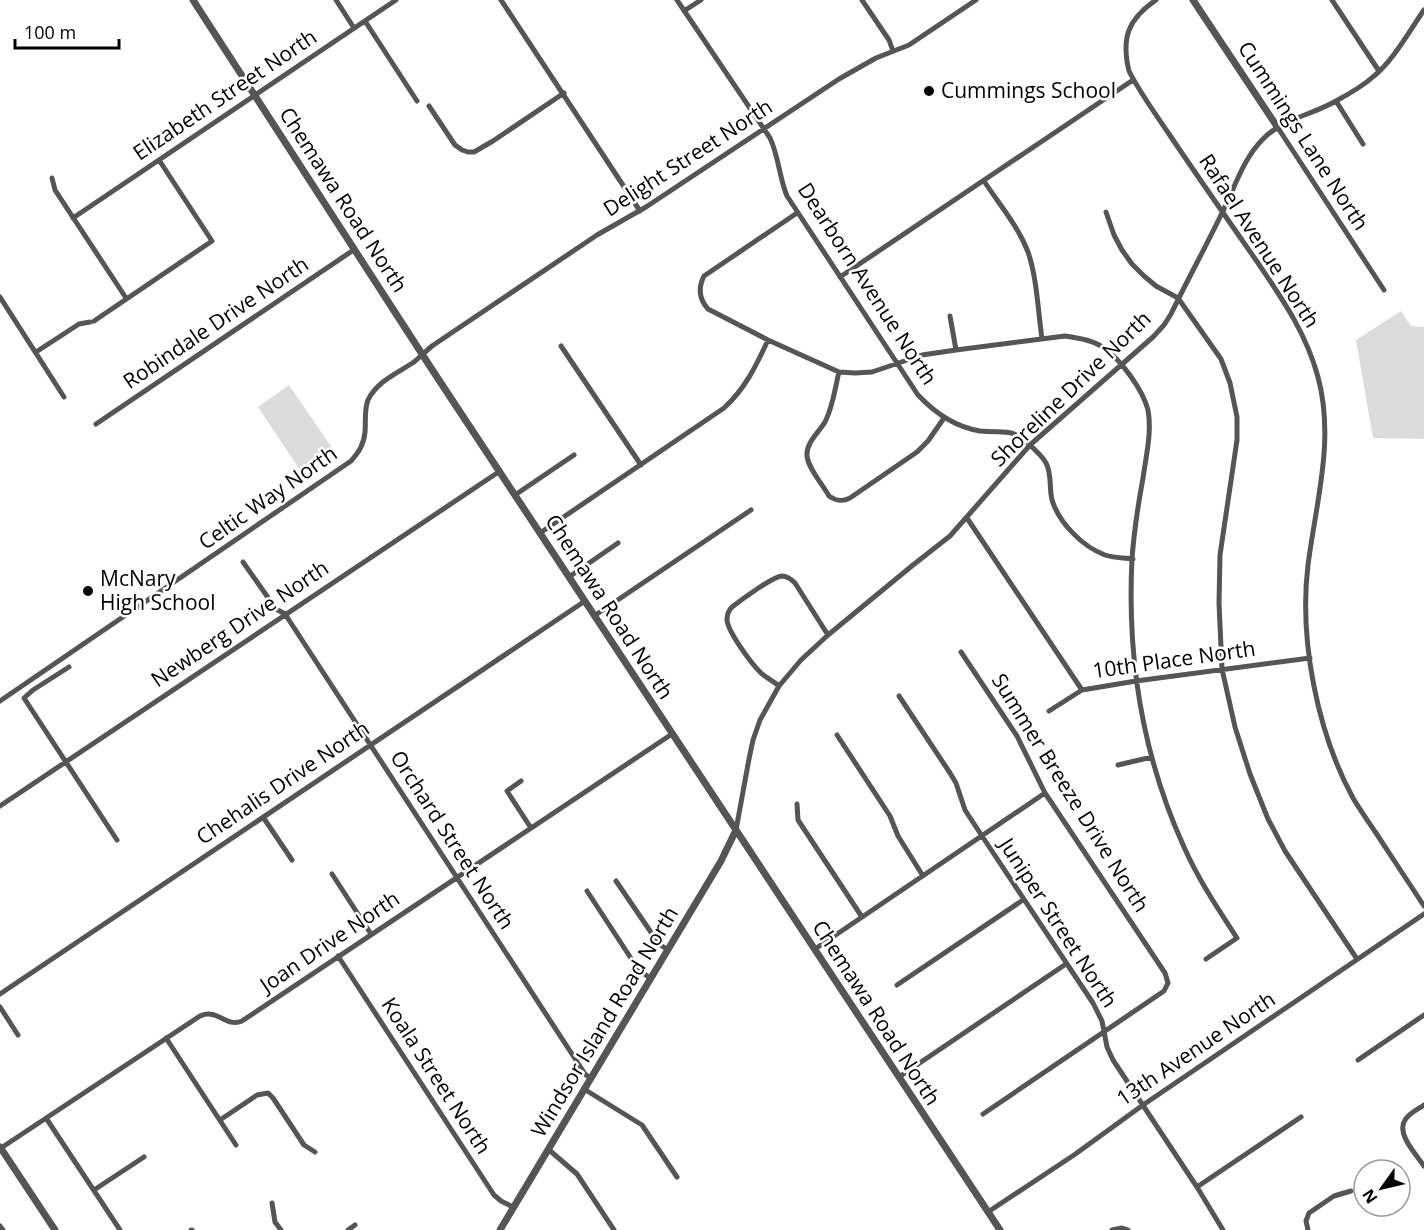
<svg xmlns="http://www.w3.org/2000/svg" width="1424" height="1230" font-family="'Open Sans',sans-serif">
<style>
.green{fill:#dcdcdc}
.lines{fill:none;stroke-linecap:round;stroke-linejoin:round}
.minor{stroke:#555;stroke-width:5}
.tertiary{stroke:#555;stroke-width:7}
.poi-dot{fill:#000;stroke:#fff;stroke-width:2}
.labels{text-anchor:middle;stroke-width:5;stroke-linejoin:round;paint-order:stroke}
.poi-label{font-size:21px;fill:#000;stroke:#fff;text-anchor:start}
.street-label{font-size:21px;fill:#000;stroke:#fff}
</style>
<rect width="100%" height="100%" fill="#fff"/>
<path class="green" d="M1401,311L1411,326L1424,327V439L1373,438L1356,340Z
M289,385L332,448L300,470L258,407Z"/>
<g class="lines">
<path class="minor" d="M336,0L354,28
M501,0L640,211
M677,0L770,138C779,157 779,177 787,196L918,395C935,413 955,427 980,431C1005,434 1010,426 1031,446C1036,451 1043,457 1046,463C1052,474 1049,488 1052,500C1059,523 1083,547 1105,555C1113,558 1124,558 1133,559
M862,0L889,40L893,51
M1156,0C1128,19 1121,38 1129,71C1140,93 1155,113 1169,134C1198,177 1228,220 1258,263C1283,300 1306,333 1318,377C1335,440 1316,502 1308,565C1299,639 1317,732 1353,798C1360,810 1368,821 1376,833C1392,857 1408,882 1424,906
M1332,0L1379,71
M684,11L701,0
M365,21L417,101
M1336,101L1363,144
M429,106L455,145L462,150L468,152H474L493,141L564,93
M1278,128L1384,290
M52,178L55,190L126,298
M984,181C999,204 1018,226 1028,252C1037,278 1038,311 1042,339
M1106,212L1114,235L1122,250L1132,264L1144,276L1156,286L1178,298L1221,359L1230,383L1237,417V440L1220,555L1219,603L1222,669L1235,727L1250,774L1268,819L1285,851L1357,959
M797,213L704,276C698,288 699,299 708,309L768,340L839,372L855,373L872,372L922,355L956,350L1065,336C1078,338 1093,340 1104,348C1121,360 1143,390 1148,410C1152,433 1146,456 1143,478C1138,505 1134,532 1132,559C1127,658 1143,757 1184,847C1198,879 1218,909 1237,938L1206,959
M73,218L396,0
M840,277L1133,80
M0,297L64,397
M950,316L956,350
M94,321L212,241L159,160
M561,346L641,465
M36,352L79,324L90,322
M839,372C835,388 833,407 825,422C819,432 806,443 807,455C807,467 823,485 829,496C836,501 842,502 850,498L917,452L928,441L944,418
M96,424L355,249
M515,495L574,455
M967,518L1082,690
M540,533L724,408C745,389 756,366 768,340
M243,562L276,609L285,614L585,1074L590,1078
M569,577L618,543
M594,616L751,510
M961,652L1017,736L1045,793L1165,973L1168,983L1164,991L983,1114
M69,667L33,690L24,698L117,840
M779,686C773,681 765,677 760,672C751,663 728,632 727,620C727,615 728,611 732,607C741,600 772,577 782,576C787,576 791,579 795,583L828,635
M899,696L950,773L956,783L965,810L982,836L1093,1003L1102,1021L1107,1047L1113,1060L1197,1187L1223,1230
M0,701L351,461C359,452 364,444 365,432C366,421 364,410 368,400C377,381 398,373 414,362C420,357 426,351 432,346L597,235L646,207L839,79L876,58L909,45L976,0
M1049,711L1082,690L1136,681L1310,658
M837,735L890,816L898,836L923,876
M1118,765L1152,757
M521,781L507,791L531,828
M797,804L798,820L862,917
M0,806L500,471
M263,817L292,860
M736,830L749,759L753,740L760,720L779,686L801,660L828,635L913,565L950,536L1030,445L1153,337L1164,325L1171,314C1187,281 1205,248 1221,215C1234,190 1242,160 1263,139C1282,119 1312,115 1336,101C1349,94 1363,86 1374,76C1393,61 1410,30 1424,10
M332,874L371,934
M616,881L659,944L668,950
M587,891L638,969L651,979
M815,949L1045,793
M338,956L494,1195L501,1201L513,1207
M897,985L1023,900
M0,994L585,601
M0,1007L18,1035
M166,1038L236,1145
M1358,1060L1424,1015
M899,1077L1066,964
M584,1089L642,1125L677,1177
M1424,1105C1418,1109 1409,1113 1405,1120C1396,1134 1416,1154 1424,1166
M46,1118L120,1230
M220,1120L257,1095L268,1093L273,1098L304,1145L315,1152
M1,1148L200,1016C218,1008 226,1028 242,1021L672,734
M548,1149L577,1174L614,1230
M1197,1187L1301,1117
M94,1190L144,1157
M272,1203L275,1222L281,1230
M988,1212L1074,1155L1143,1105L1424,914
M0,1226L3,1230
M191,1230H192
M348,1230L355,1225
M1112,1230L1122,1228L1128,1230
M1308,1230L1306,1221L1309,1213L1334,1196L1351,1191"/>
<path class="tertiary" d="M193,0L433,371L1000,1230
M1193,0L1278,128
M0,1147L55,1230
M500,1230L721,861L736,830"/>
</g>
<g class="poi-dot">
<circle cx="929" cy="91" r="6"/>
<circle cx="88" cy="591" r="6"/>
</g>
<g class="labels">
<g class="poi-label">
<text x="941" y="98">Cummings School</text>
<text x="100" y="586">McNary<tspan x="100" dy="24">High School</tspan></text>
</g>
<g class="street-label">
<text transform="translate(225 95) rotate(-34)" y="7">Elizabeth Street North</text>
<text transform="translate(1303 136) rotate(57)" y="7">Cummings Lane North</text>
<text transform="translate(688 158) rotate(-33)" y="7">Delight Street North</text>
<text transform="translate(343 200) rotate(57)" y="7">Chemawa Road North</text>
<text transform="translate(1259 241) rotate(57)" y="7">Rafael Avenue North</text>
<text transform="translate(867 284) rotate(57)" y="7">Dearborn Avenue North</text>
<text transform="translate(216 323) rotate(-34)" y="7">Robindale Drive North</text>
<text transform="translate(1071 389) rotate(-44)" y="7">Shoreline Drive North</text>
<text transform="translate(268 498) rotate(-35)" y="7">Celtic Way North</text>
<text transform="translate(609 607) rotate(57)" y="7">Chemawa Road North</text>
<text transform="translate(240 624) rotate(-34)" y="7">Newberg Drive North</text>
<text transform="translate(1174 660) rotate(-8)" y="7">10th Place North</text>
<text transform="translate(283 783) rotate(-34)" y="7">Chehalis Drive North</text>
<text transform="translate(1070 793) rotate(58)" y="7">Summer Breeze Drive North</text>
<text transform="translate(452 840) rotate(57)" y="7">Orchard Street North</text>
<text transform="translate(1058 923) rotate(57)" y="7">Juniper Street North</text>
<text transform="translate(330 942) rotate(-34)" y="7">Joan Drive North</text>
<text transform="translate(876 1013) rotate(57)" y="7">Chemawa Road North</text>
<text transform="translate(605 1022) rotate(-59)" y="7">Windsor Island Road North</text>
<text transform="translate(1196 1049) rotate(-34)" y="7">13th Avenue North</text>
<text transform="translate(436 1076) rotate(57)" y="7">Koala Street North</text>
</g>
</g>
<g transform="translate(1382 1188) rotate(236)"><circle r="28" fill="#ffffff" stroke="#999999" stroke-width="1.5"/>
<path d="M0-4.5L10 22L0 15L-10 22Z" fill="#000000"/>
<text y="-9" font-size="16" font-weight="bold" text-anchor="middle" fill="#000000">N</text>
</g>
<path d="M15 39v9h104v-9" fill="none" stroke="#000000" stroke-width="3"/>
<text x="24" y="39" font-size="18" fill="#000000" stroke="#ffffff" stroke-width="4.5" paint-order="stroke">100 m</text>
</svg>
